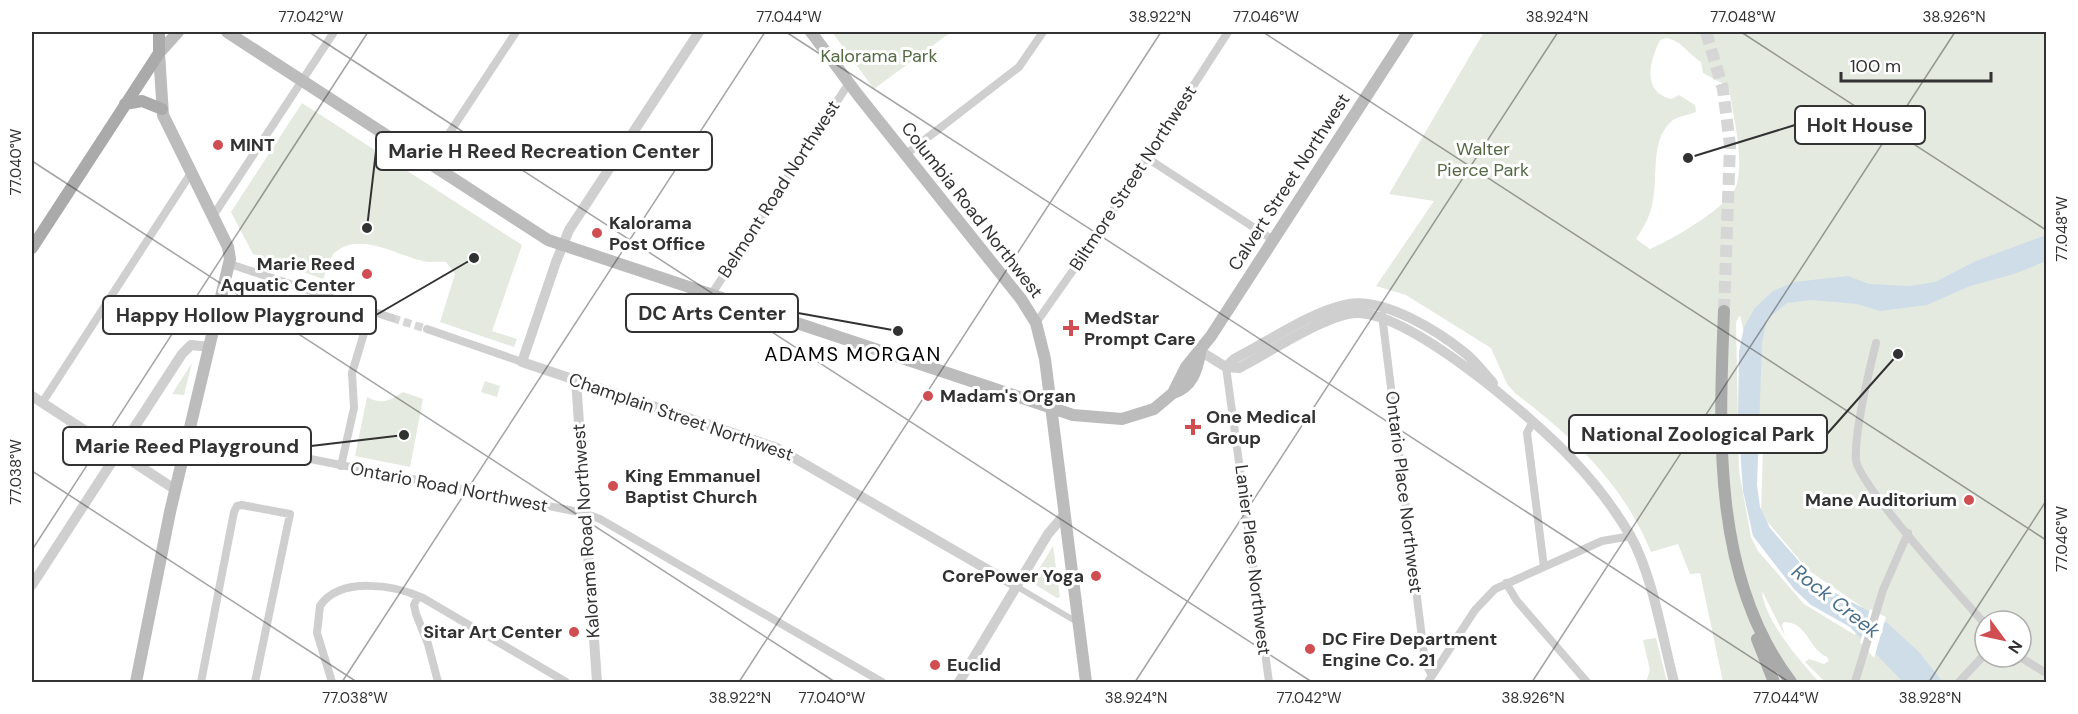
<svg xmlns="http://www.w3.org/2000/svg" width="2078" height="714" font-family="'DM Sans',sans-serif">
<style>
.green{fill:#e4eadf;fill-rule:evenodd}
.water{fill:#cfdde8}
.pier{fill:#fff}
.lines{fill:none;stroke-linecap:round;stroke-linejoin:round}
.minor-tunnel{stroke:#d6d6d6;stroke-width:8;stroke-dasharray:8 4;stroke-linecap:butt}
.primary-tunnel{stroke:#d6d6d6;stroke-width:12;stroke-dasharray:12 6;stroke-linecap:butt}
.pedestrian{stroke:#cfcfcf;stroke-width:6}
.minor{stroke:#cfcfcf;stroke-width:8}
.tertiary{stroke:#cfcfcf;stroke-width:10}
.secondary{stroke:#bcbcbc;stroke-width:12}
.primary{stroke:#aaa;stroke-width:12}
.ticks{fill:none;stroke:#323232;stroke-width:1.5;stroke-opacity:0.45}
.poi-dot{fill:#d04d51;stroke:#fff;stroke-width:2}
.labels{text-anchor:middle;stroke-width:6;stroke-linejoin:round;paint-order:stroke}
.park-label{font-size:18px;fill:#546944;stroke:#fff}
.poi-label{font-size:18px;font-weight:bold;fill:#323232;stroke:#fff;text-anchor:start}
.street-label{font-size:18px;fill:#323232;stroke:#fff}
.neighbourhood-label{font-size:20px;letter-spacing:1.5px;fill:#000;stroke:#fff}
.water-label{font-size:20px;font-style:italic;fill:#496f8b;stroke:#fff}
.leader{fill:none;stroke:#323232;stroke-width:2}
.callout-dot{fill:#323232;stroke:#fff;stroke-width:2}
.callout{fill:#fff;stroke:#323232;stroke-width:2}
.callout-label{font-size:20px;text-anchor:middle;font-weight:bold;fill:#323232}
.neatline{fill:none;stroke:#323232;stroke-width:2}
.ticks-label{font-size:15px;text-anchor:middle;fill:#323232}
</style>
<rect width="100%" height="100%" fill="#fff"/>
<path class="green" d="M832,32H951L874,89Z
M1484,32H2046V682H1825L1805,662L1809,659L1824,664L1829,661L1827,657C1808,649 1808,622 1784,622L1782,625L1785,636L1762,591C1764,620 1800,661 1819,682H1723L1700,573L1690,574L1678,544L1651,552C1623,483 1573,437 1515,393L1507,384L1491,348L1406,295L1376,286L1434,201L1389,194ZM1667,38C1682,41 1688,54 1701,62L1703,73L1729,87C1733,117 1744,155 1737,184C1731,206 1670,241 1650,249L1636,239C1644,227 1651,215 1653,200C1658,175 1650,138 1673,120C1679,116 1689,115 1696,112L1695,105L1679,95L1671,99C1641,91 1650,61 1660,40ZM1740,315L1754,375L1763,445L1761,514L1808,570L1862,607L1855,635L1804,604L1758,551L1751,537L1739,471L1736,322ZM1985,621H2021V657H1985Z
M302,103L522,245L492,331L517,339L514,347L440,322L455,274L446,262C438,261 430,263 423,261C395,255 359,230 333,254L323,279L253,254L231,212Z
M192,363L184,395L172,394Z
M485,381L500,386L497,397L481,392Z
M403,392L423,399L410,467L355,456L367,397C382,405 389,401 403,392Z
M1053,546L1060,597L1057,598L1031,582Z
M1656,638L1667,682H1646L1650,670L1643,640Z"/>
<path class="water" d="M2046,235V261L2014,274L1970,286L1927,305L1880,311L1857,304L1811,300L1787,303L1767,319L1762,343L1757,485L1760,507L1770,528L1819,584L1883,619L1919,652L1943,682H1903L1850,627L1811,605L1794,589L1753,536L1743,491L1738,417L1739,352L1744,327L1755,308L1773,291L1794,282L1848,276L1869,284L1910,286L1935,282L1976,261Z"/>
<path class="pier" d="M1870,609L1886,617L1874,658L1860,642Z"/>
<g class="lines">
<path class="minor-tunnel" d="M392,318L427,329"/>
<path class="primary-tunnel" d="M1706,32L1723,89L1730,145L1724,311"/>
<path class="pedestrian" d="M1016,586L1077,622"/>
<path class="minor" d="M905,155L1019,67L1043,32
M1147,158L1273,240
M429,164L516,32
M213,216L334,32
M230,264L392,318
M711,295L849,83
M1382,315L1425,662L1432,676
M1036,323L1088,249L1228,32
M427,329L522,362
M1876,343C1869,371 1854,432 1856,460C1858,484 1963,599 1985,624
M1226,367L1269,682
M42,403L191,173
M1532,423L1527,433L1544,567
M189,435L584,513L600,519L882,682
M341,466L354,408L352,373L371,310
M1506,583L1517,601L1587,682
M418,596L414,605L416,614L428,644L438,682
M2020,657L2046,673
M201,682L234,512L237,506L242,505L290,514L255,682
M332,682L317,633L320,606C340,576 395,585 423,598L566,682
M1428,682L1475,610L1495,589L1602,541L1631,536
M1855,682L1883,590L1908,533
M1959,682L1985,654"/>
<path class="tertiary" d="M699,32L569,230L556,262L522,362L777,448L1016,586
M1200,351L1226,367L1239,368C1267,354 1328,313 1357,313C1412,313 1534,419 1572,459C1594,482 1614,508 1630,535C1653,576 1662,636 1674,682
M1226,367L1234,359C1270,341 1309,312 1349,304C1385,298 1438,331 1465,353C1475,361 1484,373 1493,383
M576,380L597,682
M32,396L176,490
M32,585L182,354L191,345L210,347
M959,682L1048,534L1064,515"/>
<path class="secondary" d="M227,32L548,240L1073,415L1122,419L1154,409L1173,393L1186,367L1211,336L1408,32
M811,32L858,95L1021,299L1036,323L1045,359L1086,682
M1173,393C1192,387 1197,371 1200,353
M136,682L170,512L230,259L228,247L163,115L159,53L178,32"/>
<path class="primary" d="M125,104L142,101L162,109
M32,248L159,53V32
M1724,311C1719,435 1712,578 1791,682
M1757,639L1774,682"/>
</g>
<path class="ticks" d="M309,32L1312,682M786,32L1789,682M1263,32L2046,540M1741,32L2046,230M32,161L835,682M32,471L357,682M32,550L368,32M342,682L765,32M739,682L1161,32M1135,682L1558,32M1532,682L1955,32M1929,682L2046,501"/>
<g class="poi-dot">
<circle cx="218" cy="145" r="6"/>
<circle cx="597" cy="233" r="6"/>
<circle cx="367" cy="274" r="6"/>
<path d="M1068 319h6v6h6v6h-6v6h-6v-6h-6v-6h6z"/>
<circle cx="928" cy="396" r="6"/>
<path d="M1190 418h6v6h6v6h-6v6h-6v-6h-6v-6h6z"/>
<circle cx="613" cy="486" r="6"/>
<circle cx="1969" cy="500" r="6"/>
<circle cx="1096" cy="576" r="6"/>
<circle cx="574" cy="632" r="6"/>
<circle cx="1310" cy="649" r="6"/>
<circle cx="935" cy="665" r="6"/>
</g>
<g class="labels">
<g class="park-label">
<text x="879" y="62">Kalorama Park</text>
<text x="1483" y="155">Walter<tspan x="1483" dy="21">Pierce Park</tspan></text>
</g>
<g class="poi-label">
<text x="230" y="151">MINT</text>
<text x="609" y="229">Kalorama<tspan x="609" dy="21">Post Office</tspan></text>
<text x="355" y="270" text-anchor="end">Marie Reed<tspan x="355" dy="21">Aquatic Center</tspan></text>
<text x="1084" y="324">MedStar<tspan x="1084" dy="21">Prompt Care</tspan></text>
<text x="940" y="402">Madam's Organ</text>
<text x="1206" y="423">One Medical<tspan x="1206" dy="21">Group</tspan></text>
<text x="625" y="482">King Emmanuel<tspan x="625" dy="21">Baptist Church</tspan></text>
<text x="1957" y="506" text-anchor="end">Mane Auditorium</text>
<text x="1084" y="582" text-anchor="end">CorePower Yoga</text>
<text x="562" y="638" text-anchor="end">Sitar Art Center</text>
<text x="1322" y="645">DC Fire Department<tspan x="1322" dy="21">Engine Co. 21</tspan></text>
<text x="947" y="671">Euclid</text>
</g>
<g class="street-label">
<text transform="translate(1133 178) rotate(-57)" y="6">Biltmore Street Northwest</text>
<text transform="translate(1289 182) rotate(-57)" y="6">Calvert Street Northwest</text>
<text transform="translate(779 189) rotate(-57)" y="6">Belmont Road Northwest</text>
<text transform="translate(972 210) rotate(52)" y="6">Columbia Road Northwest</text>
<text transform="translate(681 417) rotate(19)" y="6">Champlain Street Northwest</text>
<text transform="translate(449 487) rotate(11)" y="6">Ontario Road Northwest</text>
<text transform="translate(1404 492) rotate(83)" y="6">Ontario Place Northwest</text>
<text transform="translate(586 531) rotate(-94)" y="6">Kalorama Road Northwest</text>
<text transform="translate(1253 560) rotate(83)" y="6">Lanier Place Northwest</text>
</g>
<g class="neighbourhood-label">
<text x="853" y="361">ADAMS MORGAN</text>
</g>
<g class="water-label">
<text transform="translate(1836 601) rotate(38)" y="7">Rock Creek</text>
</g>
</g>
<path class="leader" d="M1688 158L1795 125M367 228L376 151M898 331L798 313M474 258L376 315M1898 354L1827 434M404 435L311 446"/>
<g class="callout-dot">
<circle cx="1688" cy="158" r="6"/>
<circle cx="367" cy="228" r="6"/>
<circle cx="898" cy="331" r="6"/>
<circle cx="474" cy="258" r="6"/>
<circle cx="1898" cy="354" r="6"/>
<circle cx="404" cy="435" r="6"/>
</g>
<g class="callout">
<rect x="1795" y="106" width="130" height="38" rx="6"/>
<rect x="376" y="132" width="336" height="38" rx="6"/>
<rect x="626" y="294" width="172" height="38" rx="6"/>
<rect x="103" y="296" width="273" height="38" rx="6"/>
<rect x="1569" y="415" width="258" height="38" rx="6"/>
<rect x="63" y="427" width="248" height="38" rx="6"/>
</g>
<g class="callout-label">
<text x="1860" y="132">Holt House</text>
<text x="544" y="158">Marie H Reed Recreation Center</text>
<text x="712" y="320">DC Arts Center</text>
<text x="240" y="322">Happy Hollow Playground</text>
<text x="1698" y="441">National Zoological Park</text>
<text x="187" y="453">Marie Reed Playground</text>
</g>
<rect width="2078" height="714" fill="none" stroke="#ffffff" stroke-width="66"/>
<g transform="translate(2003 639) rotate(123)"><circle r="28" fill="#ffffff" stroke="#adadad" stroke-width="1.5"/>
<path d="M0-4.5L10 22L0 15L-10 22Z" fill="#d04d51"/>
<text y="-9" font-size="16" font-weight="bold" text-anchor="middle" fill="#323232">N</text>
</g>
<path d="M1841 72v9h150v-9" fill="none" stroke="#323232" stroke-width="3"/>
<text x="1850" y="72" font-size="18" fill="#323232" stroke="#ffffff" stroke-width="4.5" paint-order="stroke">100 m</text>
<rect x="33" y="33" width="2012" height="648" class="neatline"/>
<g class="ticks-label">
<text x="311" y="22">77.042°W</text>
<text x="789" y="22">77.044°W</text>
<text x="1160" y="22">38.922°N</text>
<text x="1266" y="22">77.046°W</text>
<text x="1557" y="22">38.924°N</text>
<text x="1743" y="22">77.048°W</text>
<text x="1954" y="22">38.926°N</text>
<text transform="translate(16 162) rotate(-90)" y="5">77.040°W</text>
<text transform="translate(2062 229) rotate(-90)" y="5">77.048°W</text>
<text transform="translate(16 472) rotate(-90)" y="5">77.038°W</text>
<text transform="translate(2062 539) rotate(-90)" y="5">77.046°W</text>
<text x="355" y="703">77.038°W</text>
<text x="740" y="703">38.922°N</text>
<text x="832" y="703">77.040°W</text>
<text x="1136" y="703">38.924°N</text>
<text x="1309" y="703">77.042°W</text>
<text x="1533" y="703">38.926°N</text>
<text x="1786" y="703">77.044°W</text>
<text x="1930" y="703">38.928°N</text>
</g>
</svg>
